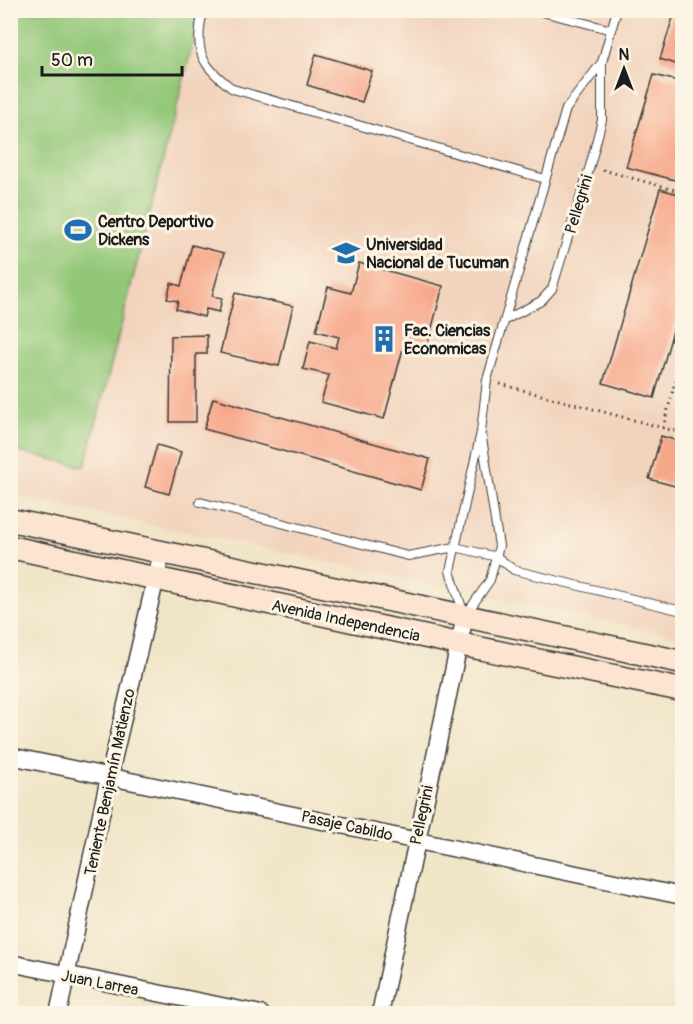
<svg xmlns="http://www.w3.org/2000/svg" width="693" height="1024" font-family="Pangolin,sans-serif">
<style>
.built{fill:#f2d4be}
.green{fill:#93c778;stroke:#58724a;stroke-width:1.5}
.building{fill:#f7a789}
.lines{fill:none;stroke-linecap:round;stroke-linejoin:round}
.lane-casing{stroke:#3c3a36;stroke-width:10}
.street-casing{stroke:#3c3a36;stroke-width:19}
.secondary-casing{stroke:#3c3a36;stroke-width:25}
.path{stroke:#3c3a36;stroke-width:3;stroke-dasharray:1.5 4.5;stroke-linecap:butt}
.lane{stroke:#fff;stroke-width:8}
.street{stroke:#fff;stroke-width:16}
.secondary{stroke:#fde4d1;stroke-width:22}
.labels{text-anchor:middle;stroke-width:6;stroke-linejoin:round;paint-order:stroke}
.street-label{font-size:16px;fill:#1c1c1c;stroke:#fcf5e5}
.poi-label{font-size:16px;font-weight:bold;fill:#1c1c1c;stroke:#fcf5e5;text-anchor:start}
</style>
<rect width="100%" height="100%" fill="#fcf5e5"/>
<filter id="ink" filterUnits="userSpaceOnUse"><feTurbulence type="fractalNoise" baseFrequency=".0167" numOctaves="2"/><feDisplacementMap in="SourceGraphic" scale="12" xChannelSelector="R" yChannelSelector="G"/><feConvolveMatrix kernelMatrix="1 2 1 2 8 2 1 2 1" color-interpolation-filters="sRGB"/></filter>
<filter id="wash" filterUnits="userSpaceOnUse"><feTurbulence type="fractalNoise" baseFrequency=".008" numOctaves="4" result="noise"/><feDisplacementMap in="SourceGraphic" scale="24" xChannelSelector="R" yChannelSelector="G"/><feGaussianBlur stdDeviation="1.35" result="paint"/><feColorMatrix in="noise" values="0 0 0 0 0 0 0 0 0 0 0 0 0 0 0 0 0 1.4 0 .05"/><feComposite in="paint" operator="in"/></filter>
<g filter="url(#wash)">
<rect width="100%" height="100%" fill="#f1e5c8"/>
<path class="built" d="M11,11H682V637L11,495Z"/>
<path class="green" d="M11,11H201L85,467L11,450Z"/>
<g id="blocks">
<path class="building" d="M675,11L682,14V66L660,59Z
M316,54L372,71L362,102L307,85Z
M654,75L682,82V182L626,167Z
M660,189L682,195V299L654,398L603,383Z
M192,245L224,253L212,296L222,298L219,312L206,309L204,317L176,309L178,301L167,299L171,283L181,286Z
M359,263L443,286L426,350L404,345L384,419L321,402L329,375L303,369L310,341L336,348L339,337L316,331L328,287L351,293Z
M235,293L293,306L279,366L220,353Z
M207,335V354H196V422H170L171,336Z
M213,398L430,459L421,490L204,429Z
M661,436L682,442V488L649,479Z
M157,445L181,452L169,494L145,487Z"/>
</g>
</g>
<g filter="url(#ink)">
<use href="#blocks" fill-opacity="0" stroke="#3c3a36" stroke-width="1.5"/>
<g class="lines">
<defs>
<path id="lane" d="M203,10C194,52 200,64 233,89L545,179
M535,10L612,30
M505,320L541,301L552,289L590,166L602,120V62L617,10
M200,502L408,556L455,547L497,557L514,570L682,611
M467,613L490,580L499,546L482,438
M464,614L450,571L481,432L487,380L566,109L602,62"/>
<path id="street" d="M10,756L682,896
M10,963L261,1014
M58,1014L109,777L162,552
M380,1014L465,616"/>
<path id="secondary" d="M10,520L682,662
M10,547L459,644L682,690"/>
</defs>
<use href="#lane" class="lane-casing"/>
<use href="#street" class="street-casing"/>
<use href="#secondary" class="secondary-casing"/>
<path class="path" d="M603,170L682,192
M500,384L682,433
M663,428L682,355"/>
<use href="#lane" class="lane"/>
<use href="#street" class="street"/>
<use href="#secondary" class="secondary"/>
</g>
</g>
<defs>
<symbol id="stadium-bare" viewBox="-9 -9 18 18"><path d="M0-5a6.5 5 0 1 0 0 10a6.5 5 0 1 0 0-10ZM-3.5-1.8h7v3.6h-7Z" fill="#1f6fb2" stroke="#fcf5e5" stroke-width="2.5" paint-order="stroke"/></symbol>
<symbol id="university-bare" viewBox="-9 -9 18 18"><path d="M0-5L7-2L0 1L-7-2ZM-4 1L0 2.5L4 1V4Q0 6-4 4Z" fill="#1f6fb2" stroke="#fcf5e5" stroke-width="2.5" paint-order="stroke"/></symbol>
<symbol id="building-bare" viewBox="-9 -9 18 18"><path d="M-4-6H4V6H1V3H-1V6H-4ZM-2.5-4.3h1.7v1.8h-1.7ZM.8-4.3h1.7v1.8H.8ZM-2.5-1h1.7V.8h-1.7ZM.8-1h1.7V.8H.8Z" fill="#1f6fb2" stroke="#fcf5e5" stroke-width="2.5" paint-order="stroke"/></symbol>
</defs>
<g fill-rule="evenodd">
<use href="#stadium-bare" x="59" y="211" width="38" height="38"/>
<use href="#university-bare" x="327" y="234" width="38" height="38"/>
<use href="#building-bare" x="365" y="320" width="38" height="38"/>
</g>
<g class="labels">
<g class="street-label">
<text transform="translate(578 204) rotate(-73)" y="6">Pellegrini</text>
<text transform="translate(346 620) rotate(12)" y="6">Avenida Independencia</text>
<text transform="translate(109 782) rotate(-78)" y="6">Teniente Benjamín Matienzo</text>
<text transform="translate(421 815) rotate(-78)" y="6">Pellegrini</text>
<text transform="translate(347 825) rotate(12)" y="6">Pasaje Cabildo</text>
<text transform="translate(100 982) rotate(11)" y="6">Juan Larrea</text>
</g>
<g class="poi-label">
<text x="98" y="227">Centro Deportivo<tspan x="98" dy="18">Dickens</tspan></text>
<text x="366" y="250">Universidad<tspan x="366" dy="18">Nacional de Tucuman</tspan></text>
<text x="404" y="336">Fac. Ciencias<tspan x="404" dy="18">Economicas</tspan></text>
</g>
</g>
<rect width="693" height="1024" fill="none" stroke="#fcf5e5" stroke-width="36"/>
<g transform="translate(624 69)" stroke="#fcf5e5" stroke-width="4.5" paint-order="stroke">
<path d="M0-4.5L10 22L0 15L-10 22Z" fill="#1c1c1c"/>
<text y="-9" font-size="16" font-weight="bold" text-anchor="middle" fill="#1c1c1c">N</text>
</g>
<path d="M42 66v9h140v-9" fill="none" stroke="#1c1c1c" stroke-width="3"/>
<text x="51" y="66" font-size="18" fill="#1c1c1c" stroke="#fcf5e5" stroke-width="4.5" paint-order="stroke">50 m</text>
</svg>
